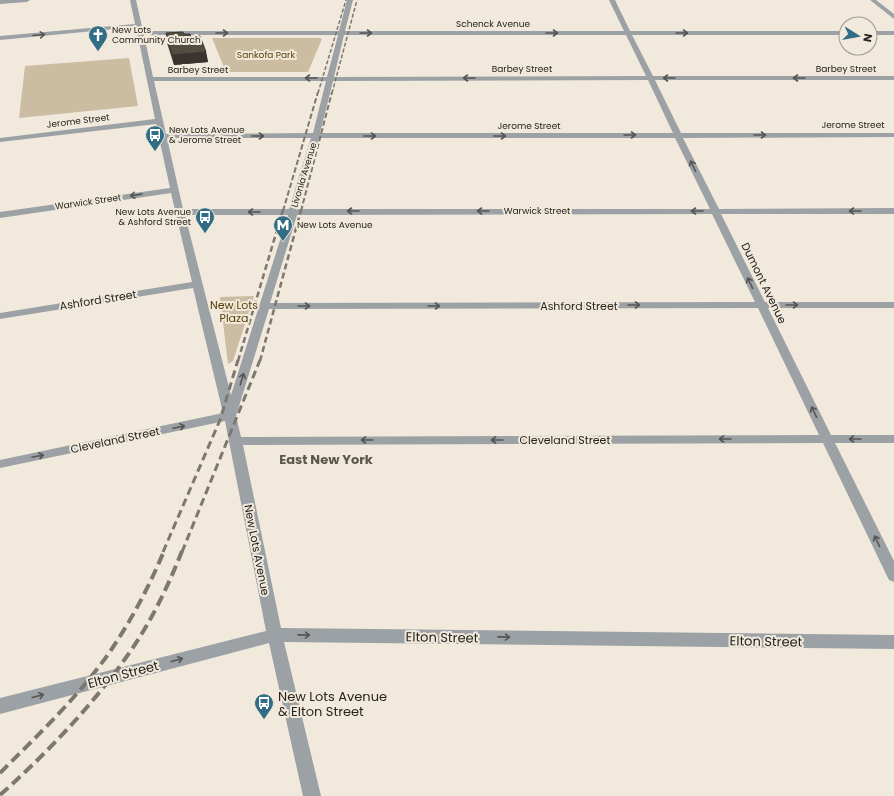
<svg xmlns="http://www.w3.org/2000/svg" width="894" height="796" font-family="Poppins,sans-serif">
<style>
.green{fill:#ccbda2}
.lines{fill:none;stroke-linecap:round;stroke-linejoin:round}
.minor{fill:#9ba1a4;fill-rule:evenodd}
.rail-far4{stroke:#7d786f;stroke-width:1.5;stroke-dasharray:4 2;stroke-linecap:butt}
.rail-far3{stroke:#7d786f;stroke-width:2;stroke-dasharray:5.5 2.5;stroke-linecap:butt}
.rail-far2{stroke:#7d786f;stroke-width:2.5;stroke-dasharray:6 3.5;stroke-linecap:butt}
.rail-far1{stroke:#7d786f;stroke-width:3;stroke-dasharray:8 4.5;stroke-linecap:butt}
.rail{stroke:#7d786f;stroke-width:4;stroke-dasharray:11 5.5;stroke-linecap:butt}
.wall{fill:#474138}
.shaded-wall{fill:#39352e}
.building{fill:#524c41;stroke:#39352e}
.oneway{stroke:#555554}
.labels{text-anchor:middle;stroke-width:4;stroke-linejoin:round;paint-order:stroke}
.far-street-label{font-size:9px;fill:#26231e;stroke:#f0e9dc}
.far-poi-label{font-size:9px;fill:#26231e;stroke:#f0e9dc;text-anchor:start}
.far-park-label{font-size:9px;fill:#584007;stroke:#f0e9dc}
.street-label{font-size:11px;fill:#26231e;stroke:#f0e9dc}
.park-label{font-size:11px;fill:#584007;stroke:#f0e9dc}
.quarter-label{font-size:13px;font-weight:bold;fill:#5b554a;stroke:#f0e9dc}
.near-street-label{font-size:13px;fill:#26231e;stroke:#f0e9dc}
.near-poi-label{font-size:13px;fill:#26231e;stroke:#f0e9dc;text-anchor:start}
</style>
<rect width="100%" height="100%" fill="#f0e9dc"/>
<path class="green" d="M212,38H320L322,39L308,72H226Z
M129,58L138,106L19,118L25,66Z
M254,296L233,361L228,364L220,297Z"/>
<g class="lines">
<path class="minor" d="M0,0H30L27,2L0,4Z
M130,0H136L143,31H339L347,0H353L345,31H624L609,0H615L630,31H846V35H632L653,76H894V80H655L681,133H894V137L683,138L719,209L894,208V214H721L765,302H894V308H768L831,435H894V443H835L894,561V582L889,580L887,576L823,443L243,445L281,628L894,635V649L284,642L321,796H303L269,643L0,714V698L266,631L225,421L0,468V460L223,413L193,288L0,319V313L192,282L171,193L0,218V212L170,188L156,124L0,142V138L155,119L136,27L0,40V36L135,24ZM144,35H338L327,77H153ZM344,35H626L646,76L334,77ZM648,80L673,133H320L333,81ZM154,81H326L313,133L166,134ZM167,138H311L289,209H183ZM319,138H675L710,209H298ZM712,214L755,302L270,303L297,215ZM185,215H288L231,395L187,223ZM758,308L819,435L241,437L236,416L269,309Z
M870,0H876L894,14V19Z
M870,31H894V35H870Z"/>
<path class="rail-far4" d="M318,93L346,0
M332,93L357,0"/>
<path class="rail-far3" d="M283,211L318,92
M301,211L332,92"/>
<path class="rail-far2" d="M238,361L283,210
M260,361L301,210"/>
<path class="rail-far1" d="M163,552L220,420L238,360
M182,552L260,360"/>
<path class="rail" d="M0,773C38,735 78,697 109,653C131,621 149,587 164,551
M0,795C46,754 89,709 125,659C149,626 167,589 182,551"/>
</g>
<path class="wall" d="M166,33L184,34L191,37L206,52L208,62L174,65L167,43Z"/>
<path class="shaded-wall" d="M206,52L208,62L174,65L172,55Z"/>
<path class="building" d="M183,32L184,34H190L191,37L200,36L206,52L172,55L166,33Z"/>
<defs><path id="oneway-shaft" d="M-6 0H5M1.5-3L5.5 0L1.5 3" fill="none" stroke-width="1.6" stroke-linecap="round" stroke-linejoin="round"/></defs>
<g class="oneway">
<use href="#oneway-shaft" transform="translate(222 33)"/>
<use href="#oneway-shaft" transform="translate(366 33)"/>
<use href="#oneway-shaft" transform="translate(552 33)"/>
<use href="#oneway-shaft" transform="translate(682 33)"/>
<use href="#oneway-shaft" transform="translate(39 35) rotate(-5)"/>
<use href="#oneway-shaft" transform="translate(311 78) rotate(180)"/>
<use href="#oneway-shaft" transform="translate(469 78) rotate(-180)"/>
<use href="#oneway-shaft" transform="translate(669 78) rotate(-180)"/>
<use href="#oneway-shaft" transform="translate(799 78) rotate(-180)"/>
<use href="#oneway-shaft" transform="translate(630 135)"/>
<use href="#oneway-shaft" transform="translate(760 135)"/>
<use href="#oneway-shaft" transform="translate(258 136)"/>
<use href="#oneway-shaft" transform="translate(370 136)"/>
<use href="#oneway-shaft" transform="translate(500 136)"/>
<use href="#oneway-shaft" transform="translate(693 166) rotate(-116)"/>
<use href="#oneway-shaft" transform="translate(136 195) rotate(172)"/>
<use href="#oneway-shaft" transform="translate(353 211) rotate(180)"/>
<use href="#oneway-shaft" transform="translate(483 211) rotate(180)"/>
<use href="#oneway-shaft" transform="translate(697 211) rotate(-180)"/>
<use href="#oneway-shaft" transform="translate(855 211) rotate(180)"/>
<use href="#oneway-shaft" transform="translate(254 212) rotate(180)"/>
<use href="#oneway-shaft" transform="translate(750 283) rotate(-116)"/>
<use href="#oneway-shaft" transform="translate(634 305)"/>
<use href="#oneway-shaft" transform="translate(792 305)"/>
<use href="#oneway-shaft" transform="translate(304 306)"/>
<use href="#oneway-shaft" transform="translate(434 306)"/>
<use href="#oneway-shaft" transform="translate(242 379) rotate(-73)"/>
<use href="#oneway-shaft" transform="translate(814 412) rotate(-116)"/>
<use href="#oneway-shaft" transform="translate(179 427) rotate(-12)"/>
<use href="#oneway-shaft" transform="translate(725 439) rotate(180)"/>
<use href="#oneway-shaft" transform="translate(855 439) rotate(180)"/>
<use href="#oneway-shaft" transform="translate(367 440) rotate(180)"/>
<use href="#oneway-shaft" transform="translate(497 440) rotate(180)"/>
<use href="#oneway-shaft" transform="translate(38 456) rotate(-12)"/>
<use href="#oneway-shaft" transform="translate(877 541) rotate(-116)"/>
<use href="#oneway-shaft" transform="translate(304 635) rotate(1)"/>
<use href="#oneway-shaft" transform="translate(504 637) rotate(1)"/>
<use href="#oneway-shaft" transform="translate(177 660) rotate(-15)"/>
<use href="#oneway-shaft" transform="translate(38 696) rotate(-15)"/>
</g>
<defs>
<symbol id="church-pin" viewBox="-11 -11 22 30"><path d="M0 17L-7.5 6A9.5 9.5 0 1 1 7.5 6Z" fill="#316d84" stroke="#f0e9dc"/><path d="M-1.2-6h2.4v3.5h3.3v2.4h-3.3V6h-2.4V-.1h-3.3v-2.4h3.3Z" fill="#fff"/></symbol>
<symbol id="bus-pin" viewBox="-11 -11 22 30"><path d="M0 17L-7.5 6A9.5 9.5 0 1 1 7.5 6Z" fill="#316d84" stroke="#f0e9dc"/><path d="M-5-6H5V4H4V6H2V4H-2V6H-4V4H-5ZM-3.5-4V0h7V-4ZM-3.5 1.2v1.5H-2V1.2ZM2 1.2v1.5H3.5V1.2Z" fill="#fff"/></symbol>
<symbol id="metro-pin" viewBox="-11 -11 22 30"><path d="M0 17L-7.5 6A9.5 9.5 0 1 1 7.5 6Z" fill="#316d84" stroke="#f0e9dc"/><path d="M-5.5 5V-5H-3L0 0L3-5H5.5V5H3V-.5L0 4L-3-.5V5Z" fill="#fff"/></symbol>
</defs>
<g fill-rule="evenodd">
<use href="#church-pin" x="87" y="24" width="22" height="30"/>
<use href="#bus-pin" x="144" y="124" width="22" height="30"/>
<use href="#bus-pin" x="194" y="206" width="22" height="30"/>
<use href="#metro-pin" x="272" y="214" width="22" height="30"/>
<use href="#bus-pin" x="253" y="692" width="22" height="30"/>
</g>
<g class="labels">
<g class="far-street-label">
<text x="493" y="27">Schenck Avenue</text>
<text x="522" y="72">Barbey Street</text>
<text x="846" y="72">Barbey Street</text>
<text x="198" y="73">Barbey Street</text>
<text transform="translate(78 121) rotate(-7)" y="3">Jerome Street</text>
<text x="853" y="128">Jerome Street</text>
<text x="529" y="129">Jerome Street</text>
<text transform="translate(304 175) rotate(-73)" y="3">Livonia Avenue</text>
<text transform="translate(88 202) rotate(-8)" y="3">Warwick Street</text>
<text x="537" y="214">Warwick Street</text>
</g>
<g class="far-poi-label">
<text x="112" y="33">New Lots<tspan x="112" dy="10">Community Church</tspan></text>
<text x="169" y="133">New Lots Avenue<tspan x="169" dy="10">&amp; Jerome Street</tspan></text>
<text x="191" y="215" text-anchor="end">New Lots Avenue<tspan x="191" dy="10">&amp; Ashford Street</tspan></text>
<text x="297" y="228">New Lots Avenue</text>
</g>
<g class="far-park-label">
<text x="266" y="58">Sankofa Park</text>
</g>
<g class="street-label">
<text transform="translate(764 283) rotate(64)" y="4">Dumont Avenue</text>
<text transform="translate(98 300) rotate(-9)" y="4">Ashford Street</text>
<text x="579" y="310">Ashford Street</text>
<text transform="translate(115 440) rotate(-12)" y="4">Cleveland Street</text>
<text x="565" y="444">Cleveland Street</text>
<text transform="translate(257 550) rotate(79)" y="4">New Lots Avenue</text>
</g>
<g class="park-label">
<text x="234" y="309">New Lots<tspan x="234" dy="13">Plaza</tspan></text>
</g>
<g class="quarter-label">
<text x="326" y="464">East New York</text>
</g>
<g class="near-street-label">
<text transform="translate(442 637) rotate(1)" y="5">Elton Street</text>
<text transform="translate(766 641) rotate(1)" y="5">Elton Street</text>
<text transform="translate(123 674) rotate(-15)" y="5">Elton Street</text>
</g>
<g class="near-poi-label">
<text x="278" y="701">New Lots Avenue<tspan x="278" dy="15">&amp; Elton Street</tspan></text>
</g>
</g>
<g transform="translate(858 36) rotate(101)"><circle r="19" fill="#f0e9dc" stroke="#9f9a90"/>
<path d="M0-3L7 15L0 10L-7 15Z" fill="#316d84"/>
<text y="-6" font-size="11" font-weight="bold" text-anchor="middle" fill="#26231e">N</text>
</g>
</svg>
